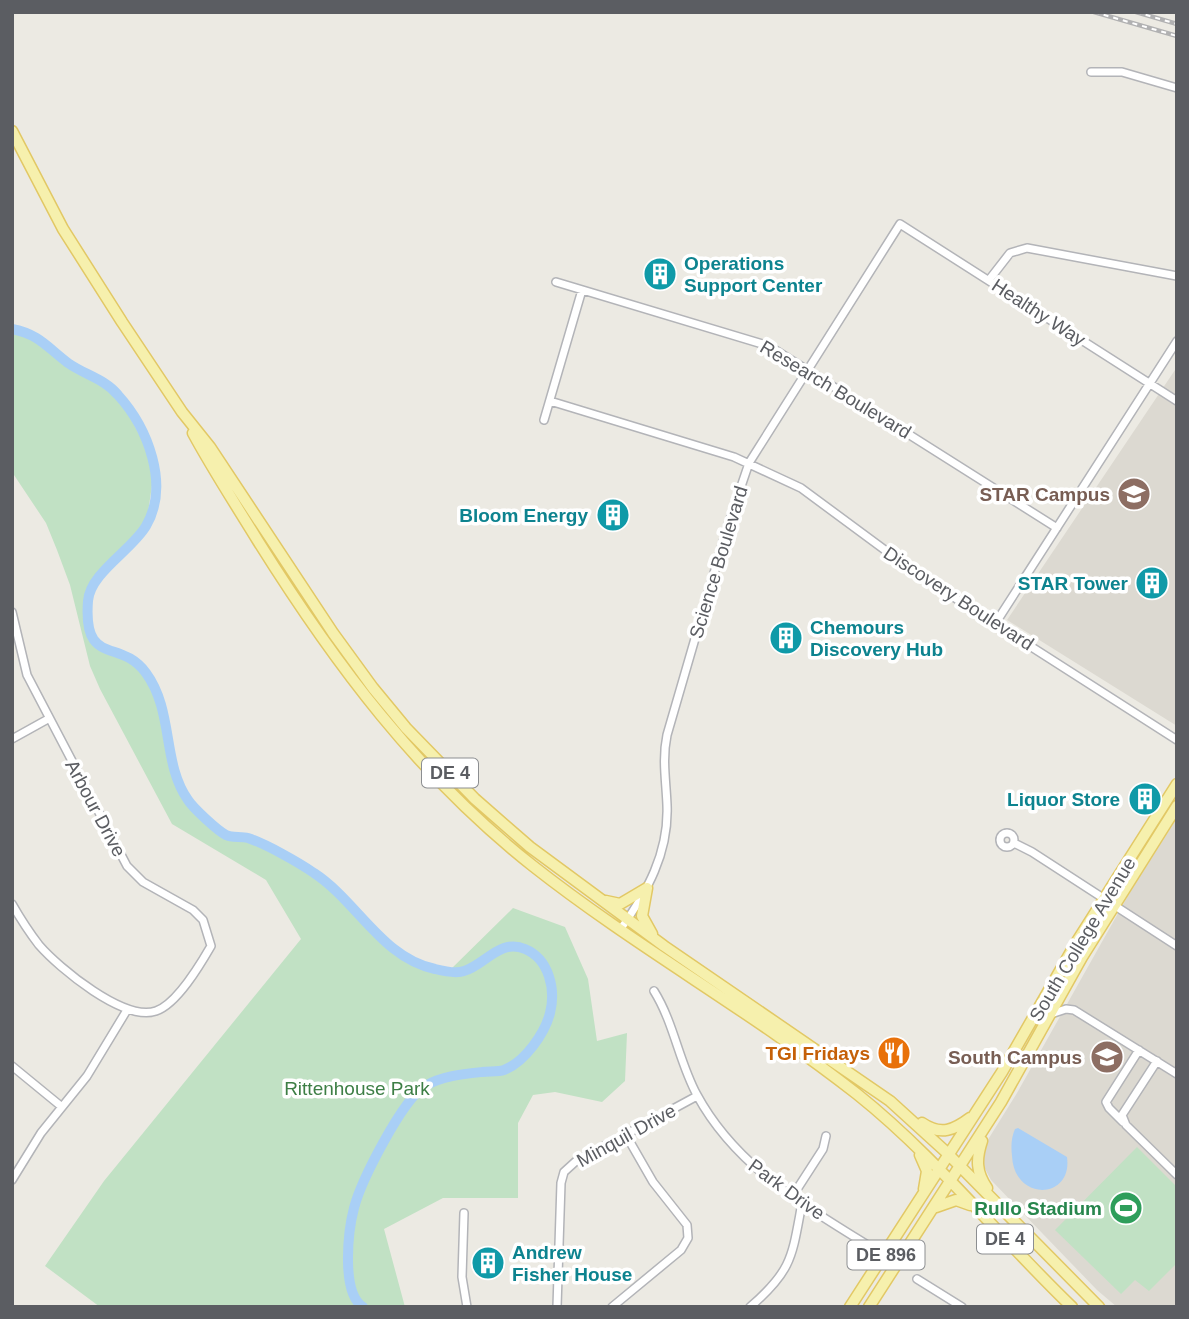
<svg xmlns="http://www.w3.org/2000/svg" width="1189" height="1319" font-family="Arial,sans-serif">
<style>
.education{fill:#dcd9d1}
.green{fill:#c1e1c4}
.water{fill:#a9cff6}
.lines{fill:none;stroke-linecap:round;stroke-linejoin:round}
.river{stroke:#a9cff6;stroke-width:10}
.minor-casing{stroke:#b3b4b8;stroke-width:10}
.primary-casing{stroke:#e2c865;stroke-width:13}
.minor{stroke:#fff;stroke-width:7}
.primary{stroke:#f6f0ad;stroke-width:10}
.rail-casing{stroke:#b1b1b2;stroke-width:4.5}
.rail{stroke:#fff;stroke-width:2;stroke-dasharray:5;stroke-linecap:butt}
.labels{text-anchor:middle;stroke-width:7;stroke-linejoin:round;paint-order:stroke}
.shield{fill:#fff;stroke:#8c8e91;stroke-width:2}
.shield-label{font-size:18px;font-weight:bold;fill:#5b5d62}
.culture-label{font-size:19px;font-weight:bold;fill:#0d838f;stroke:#fff;text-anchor:start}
.street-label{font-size:19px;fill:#5b5d62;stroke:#fff}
.education-label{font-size:19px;font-weight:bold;fill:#785e54;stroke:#fff;text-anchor:end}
.food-label{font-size:19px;font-weight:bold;fill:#c56008;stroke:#fff;text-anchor:end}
.park-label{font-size:19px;fill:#3d7e45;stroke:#fff}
.leisure-label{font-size:19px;font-weight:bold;fill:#27864d;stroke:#fff;text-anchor:end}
</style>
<rect width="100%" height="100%" fill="#eceae3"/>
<path class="education" d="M1177,367V726L1007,620Z
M1177,818V1307H1117L1097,1290L991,1180L982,1163L984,1146L1017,1093L1130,892Z"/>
<path class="green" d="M12,328L26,331L48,344L65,361L118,394L155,465L146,526L133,544L103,572L89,592V626L90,635L98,645L106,651L126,655L135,661L153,684L166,720L175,776L185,796L198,811L226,836L249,838L314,873L334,888L397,953L417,964L449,971L513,908L565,927L588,979L597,1041L627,1033L625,1081L602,1102L555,1092L533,1095L518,1123V1198H443L384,1229L405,1307H100L45,1266L104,1181L301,939L266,880L172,824L100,689L90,666L70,585L57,550L46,523L12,472Z
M1137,1147L1177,1187V1263L1149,1291L1135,1280L1121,1294L1055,1230Z"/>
<path class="water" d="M1018,1128L1067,1157C1073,1200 1014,1202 1012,1156C1011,1147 1011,1138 1015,1129Z"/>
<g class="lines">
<path class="river" d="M12,329C39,334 48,348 68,363C85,375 105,379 118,395C148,428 170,485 146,526C132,550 90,573 88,601C83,668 120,637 146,673C174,711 162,764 188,800C193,808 218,831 226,835C232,838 241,836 248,838C266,844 298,862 314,873C357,901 382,958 435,969C443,971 456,974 464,971C485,965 500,938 525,949C549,959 556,989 550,1013C545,1033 525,1062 504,1070C498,1072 489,1071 482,1072C463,1074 442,1076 425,1086C402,1100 361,1181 354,1208C348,1231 341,1293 363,1307"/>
<defs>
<path id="minor" d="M1091,72H1122L1177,88
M989,280L1010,253L1027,248L1177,276
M556,282L769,346L1057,528
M550,401L734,457L801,488L916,573L1177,740
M544,420L582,290
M12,612L27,675L127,866L143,882L193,910L203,920L211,946C200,965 177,1004 156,1011C124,1022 59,968 39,945C29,932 20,918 12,904
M995,624L1177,341
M12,739L48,719
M1000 840a7 7 0 1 1 14 0a7 7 0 1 1-14 0Z
M1014,843L1032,852L1177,946
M620,930C647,892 669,853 667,805C666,780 662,759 667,735L728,525L749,463L900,224L1177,401
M654,991C674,1023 679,1062 697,1095C738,1171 814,1211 885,1256
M1051,1014L1066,1009L1074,1010L1177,1074
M1157,1061L1122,1115L1126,1125L1177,1175
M12,1066L62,1107
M1123,1122L1109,1108L1106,1102L1139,1050
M12,1180L41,1133L87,1076L127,1010
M792,1197L823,1149L826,1136
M464,1213L462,1277L467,1307
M917,1279L962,1307
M557,1307L561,1183L564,1172L575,1162L697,1096
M612,1307L681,1250L688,1238L687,1225L653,1182L626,1135
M750,1307C793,1270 792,1256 802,1203"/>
<path id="primary" d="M12,131L63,229L122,322L182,412L210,447L333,633L373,688L406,728L475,799L530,847L664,946L890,1101L945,1151L1099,1307
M193,433C213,470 236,505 258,541C335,664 418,775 533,866C637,948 753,1012 857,1094C936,1157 999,1237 1072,1307
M647,888L642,916L652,934
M606,901L620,904L647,888
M922,1123C941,1136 954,1130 970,1118
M982,1141C976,1159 976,1172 987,1188
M920,1155L927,1171L924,1189
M936,1207L956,1200L970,1205
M850,1307L1002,1072L1076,943L1177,784
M869,1307L1001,1102L1082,957L1177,806"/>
</defs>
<use href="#minor" class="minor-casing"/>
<use href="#primary" class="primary-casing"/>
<use href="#minor" class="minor"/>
<use href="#primary" class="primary"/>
<defs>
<path id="rail" d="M1094,12L1177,36
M1136,12L1177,24"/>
</defs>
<use href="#rail" class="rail-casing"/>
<use href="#rail" class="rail"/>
</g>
<defs>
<symbol id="building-disc" viewBox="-11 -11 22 22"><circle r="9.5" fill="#0f9aa8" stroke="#fff"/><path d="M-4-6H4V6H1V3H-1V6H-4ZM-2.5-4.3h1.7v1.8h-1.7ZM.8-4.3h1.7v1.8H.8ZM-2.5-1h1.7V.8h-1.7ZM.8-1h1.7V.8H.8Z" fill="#fff"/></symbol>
<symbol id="university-disc" viewBox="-11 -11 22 22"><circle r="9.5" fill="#8d6e63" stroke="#fff"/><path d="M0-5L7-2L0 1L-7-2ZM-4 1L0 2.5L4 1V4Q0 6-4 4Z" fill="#fff"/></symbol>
<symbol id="restaurant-disc" viewBox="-11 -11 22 22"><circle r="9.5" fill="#e8710a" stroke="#fff"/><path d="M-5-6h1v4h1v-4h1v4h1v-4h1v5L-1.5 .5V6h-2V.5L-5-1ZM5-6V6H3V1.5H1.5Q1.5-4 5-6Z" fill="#fff"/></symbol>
<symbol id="stadium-disc" viewBox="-11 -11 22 22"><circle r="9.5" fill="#2e9e5b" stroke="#fff"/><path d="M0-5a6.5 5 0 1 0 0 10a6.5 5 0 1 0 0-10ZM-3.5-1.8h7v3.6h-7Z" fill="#fff"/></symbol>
</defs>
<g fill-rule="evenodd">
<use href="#building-disc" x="641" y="255" width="38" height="38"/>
<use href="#university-disc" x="1115" y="475" width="38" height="38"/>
<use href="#building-disc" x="594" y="496" width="38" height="38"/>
<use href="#building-disc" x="1133" y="564" width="38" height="38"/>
<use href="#building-disc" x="767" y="619" width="38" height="38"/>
<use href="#building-disc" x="1126" y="780" width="38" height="38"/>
<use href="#restaurant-disc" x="875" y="1034" width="38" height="38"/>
<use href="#university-disc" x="1088" y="1038" width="38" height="38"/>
<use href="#stadium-disc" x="1107" y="1189" width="38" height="38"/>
<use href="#building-disc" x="469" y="1244" width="38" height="38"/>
</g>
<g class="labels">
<g class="shield">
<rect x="422" y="758.5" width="56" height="29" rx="5"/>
<rect x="977" y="1224.5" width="56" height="29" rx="5"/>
<rect x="847.5" y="1240.5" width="77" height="29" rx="5"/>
</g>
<g class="shield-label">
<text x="450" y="779">DE 4</text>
<text x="1005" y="1245">DE 4</text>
<text x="886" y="1261">DE 896</text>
</g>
<g class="culture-label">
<text x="684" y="270">Operations<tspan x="684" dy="22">Support Center</tspan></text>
<text x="588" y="522" text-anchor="end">Bloom Energy</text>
<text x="1128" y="590" text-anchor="end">STAR Tower</text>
<text x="810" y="634">Chemours<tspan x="810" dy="22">Discovery Hub</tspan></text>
<text x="1120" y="806" text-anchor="end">Liquor Store</text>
<text x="512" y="1259">Andrew<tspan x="512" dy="22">Fisher House</tspan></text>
</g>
<g class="street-label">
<text transform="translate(1039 312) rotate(33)" y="7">Healthy Way</text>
<text transform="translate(836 389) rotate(31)" y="7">Research Boulevard</text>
<text transform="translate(718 562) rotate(-73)" y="7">Science Boulevard</text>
<text transform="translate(959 598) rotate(33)" y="7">Discovery Boulevard</text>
<text transform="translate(96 808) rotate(62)" y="7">Arbour Drive</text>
<text transform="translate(1082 939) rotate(-59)" y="7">South College Avenue</text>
<text transform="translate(626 1135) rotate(-29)" y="7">Minquil Drive</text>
<text transform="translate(787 1189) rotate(36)" y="7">Park Drive</text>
</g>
<g class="education-label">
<text x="1110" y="501">STAR Campus</text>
<text x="1082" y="1064">South Campus</text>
</g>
<g class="food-label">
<text x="870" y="1060">TGI Fridays</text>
</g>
<g class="park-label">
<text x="357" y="1095">Rittenhouse Park</text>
</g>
<g class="leisure-label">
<text x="1102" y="1215">Rullo Stadium</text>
</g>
</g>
<rect width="1189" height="1319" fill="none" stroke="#5b5d62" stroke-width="28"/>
</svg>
